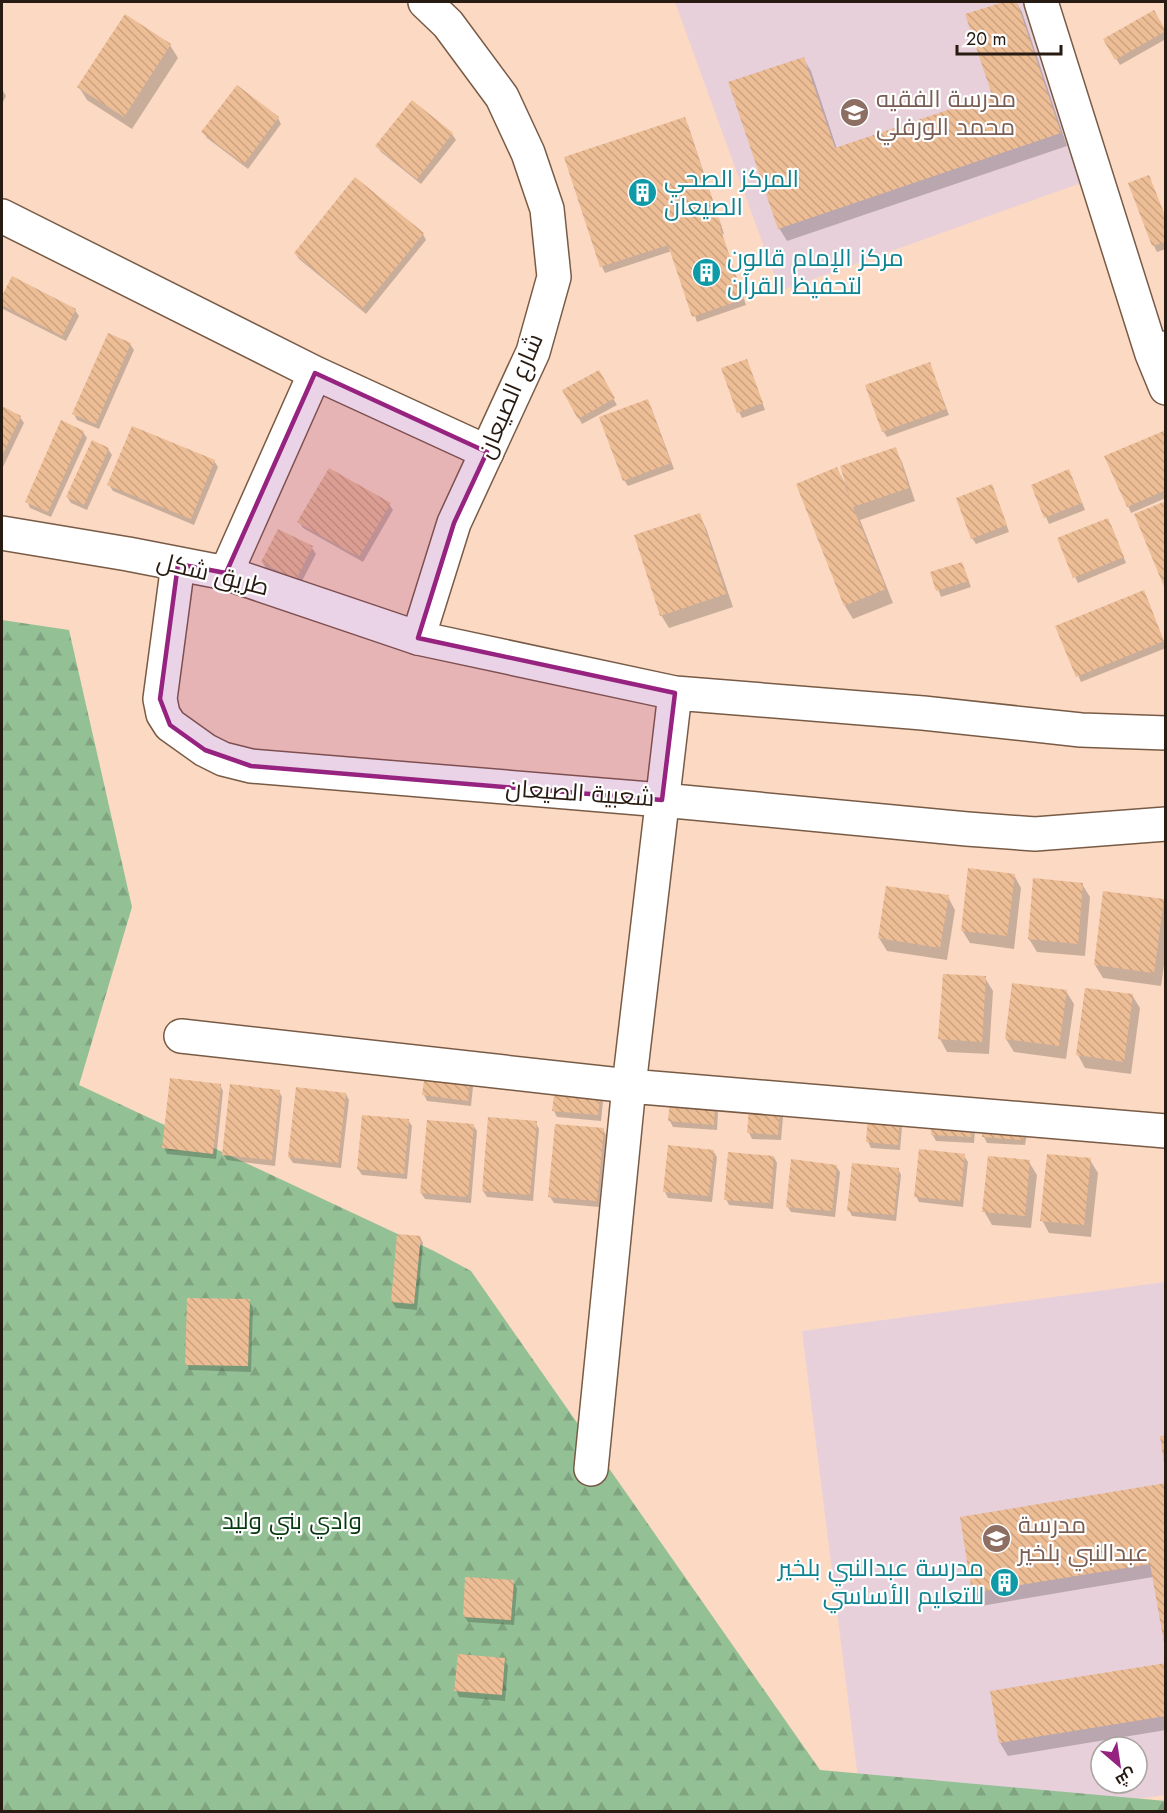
<svg xmlns="http://www.w3.org/2000/svg" width="1167" height="1813" font-family="Jost,Cairo,sans-serif">
<style>
.education{fill:#e8d0da;fill-rule:evenodd}
.forest{fill:url(#forest-firs)}
.shadow{fill:#0003}
.building{fill:url(#building-back-hatch)}
.lines{fill:none;stroke-linecap:round;stroke-linejoin:round}
.minor-casing{stroke:#785b46;stroke-width:36}
.major-casing{stroke:#785b46;stroke-width:36}
.minor{stroke:#fff;stroke-width:33}
.major{stroke:#fff;stroke-width:33}
.marked{fill:#972380;fill-opacity:0.2;stroke:#972380;stroke-width:4.5;stroke-linejoin:round}
.labels{text-anchor:middle;stroke-width:4.5;stroke-linejoin:round;paint-order:stroke}
.education-label{font-size:24px;fill:#785e54;stroke:#fff;text-anchor:start}
.culture-label{font-size:24px;fill:#0d838f;stroke:#fff;text-anchor:start}
.street-label{font-size:24px;fill:#271b12;stroke:#fff}
.park-label{font-size:24px;fill:#073911;stroke:#fff}
</style>
<defs>
<pattern id="forest-firs" width="22" height="20" patternUnits="userSpaceOnUse" patternTransform="scale(1.5)"><rect width="22" height="20" fill="#94c096"/><path d="M5 1l3.5 6h-7zM16 11l3.5 6h-7z" fill="#80a480"/></pattern>
<pattern id="building-back-hatch" width="6" height="6" patternUnits="userSpaceOnUse" patternTransform="scale(1.5)"><rect width="6" height="6" fill="#edbd96"/><path d="M-1 5l2 2M0 0l6 6M5-1l2 2" fill="none" stroke="#cba280"/></pattern>
</defs>
<rect width="100%" height="100%" fill="#fcd9c2"/>
<path class="education" d="M675,2H1027L1081,183L780,291Z
M1165,1282V1795L1050,1812L862,1811L802,1331ZM1101,1747H1137V1783H1101Z"/>
<path class="forest" d="M2,620L69,630L132,907L79,1085L434,1251L471,1271L820,1770L1166,1801L1165,1812H2Z"/>
<path class="shadow" d="M1009,2H1016L1022,12L1067,146L787,241L779,228L803,58L811,71L837,149L994,96L967,15Z
M1153,12L1166,33V39L1120,65L1105,40Z
M170,45L178,58L132,129L87,100L79,87Z
M2,89L6,96L2,104Z
M278,118L281,124L248,169L207,138L203,132Z
M684,119L688,125L724,234H722L746,305L697,322L672,251L605,273L602,267L566,158Z
M452,134L456,140L421,184L381,152L377,146Z
M1130,184L1166,219V249L1157,252L1154,246Z
M423,234L426,240L366,314L299,259L295,253Z
M13,278L75,310L79,316L66,341L3,309L2,299Z
M130,344L134,350L99,429L77,420L74,414Z
M749,366L765,410L742,418L739,412Z
M932,370L949,415L887,437L883,431Z
M598,372L617,405L582,424L564,391Z
M651,407L674,469L628,486L624,480Z
M2,408L20,417L24,423L2,469Z
M1166,431V498L1131,513L1106,457Z
M83,432L87,438L51,517L30,508L27,501Z
M108,449L112,455L87,510L71,503L67,497Z
M895,449L902,462L915,501L860,520L893,603L853,619L845,606L798,484L837,469L845,483Z
M214,461L218,467L194,525L113,491L109,485Z
M1072,477L1085,510L1049,524L1032,485Z
M995,492L1009,532L976,544L972,538Z
M389,504L393,510L363,562L303,528L299,522Z
M699,515L706,528L733,607L669,628L661,615Z
M1111,525L1126,563L1078,583L1075,577Z
M312,548L316,554L300,585L266,568L262,562Z
M962,564L971,587L941,597L932,573Z
M1147,598L1166,648L1081,682L1057,626Z
M1014,875L1021,888L1014,949L970,943L962,930Z
M1082,884L1090,897L1085,956L1037,952L1029,939Z
M948,897L955,910L947,960L887,951L879,938Z
M1163,900L1166,904V951L1161,986L1103,978L1095,965Z
M985,978L993,991L989,1054L947,1052L940,1039Z
M1066,991L1074,1004L1066,1059L1014,1052L1006,1039Z
M1132,995L1140,1008L1131,1074L1085,1068L1078,1055Z
M469,1081L473,1087L471,1106L427,1101L424,1095Z
M220,1085L223,1091L216,1159L167,1154L164,1148Z
M279,1091L282,1097L275,1166L227,1160L223,1154Z
M346,1094L349,1100L341,1168L293,1163L289,1157Z
M600,1095L603,1101L601,1121L557,1117L554,1111Z
M715,1107L718,1113L717,1130L673,1127L670,1121Z
M750,1109L779,1111L783,1117L781,1140L752,1139L749,1133Z
M408,1120L412,1126L407,1179L362,1175L358,1169Z
M899,1121L902,1127L900,1150L871,1148L868,1142Z
M536,1123L539,1129L533,1201L487,1197L483,1191Z
M473,1125L477,1131L471,1203L425,1199L421,1193Z
M603,1129L606,1135L599,1207L554,1203L550,1197Z
M975,1131L974,1143L936,1141L932,1134Z
M1027,1133L1025,1145L987,1143L984,1137Z
M713,1151L717,1157L712,1202L668,1198L665,1192Z
M964,1156L968,1162L963,1207L919,1202L916,1196Z
M774,1157L777,1163L773,1209L729,1205L726,1199Z
M1090,1160L1098,1173L1091,1237L1049,1233L1042,1220Z
M1029,1162L1037,1175L1031,1228L992,1225L984,1211Z
M836,1166L840,1172L835,1217L791,1212L787,1206Z
M898,1169L901,1175L896,1221L852,1216L849,1210Z
M420,1237L423,1243L417,1310L396,1308L392,1302Z
M249,1301L253,1307L251,1372L190,1370L187,1364Z
M1166,1485V1652L1153,1577L981,1606L974,1593Z
M513,1582L517,1588L514,1625L468,1622L464,1616Z
M504,1659L508,1666L505,1701L459,1697L456,1690Z
M1166,1664V1730L1008,1756L1000,1743Z"/>
<path class="building" d="M1004,2H1017L1061,133L778,229L728,82L804,57L835,148L992,95L965,14Z
M1154,10L1166,31L1115,60L1103,39Z
M125,14L171,44L124,117L77,87Z
M237,85L279,117L244,164L201,132Z
M412,100L453,133L417,179L375,146Z
M685,117L722,228H720L744,299L692,317L668,245L600,267L564,157Z
M1149,175L1166,218V242L1152,246L1128,183Z
M355,177L424,233L362,309L294,253Z
M12,276L76,309L62,336L2,305V296Z
M108,333L131,343L96,424L72,414Z
M747,359L763,403L737,413L721,368Z
M930,362L946,409L882,432L865,385Z
M599,370L615,398L578,419L562,390Z
M648,399L671,463L623,481L599,417Z
M2,406L21,416L2,456Z
M61,420L84,431L48,512L25,502Z
M132,426L215,460L191,519L107,485Z
M1166,430V490L1127,507L1104,456Z
M92,440L109,448L84,505L66,497Z
M896,447L909,488L853,507L886,589L844,606L796,484L837,467L850,498L840,466Z
M329,468L391,503L359,557L297,522Z
M1069,469L1082,503L1044,518L1031,485Z
M992,484L1007,525L971,539L956,498Z
M1166,501V589H1165L1134,514Z
M700,513L726,594L660,616L634,535Z
M1108,518L1124,557L1073,578L1057,538Z
M278,529L313,546L296,580L261,562Z
M962,562L969,581L936,591L930,572Z
M1144,590L1164,641L1076,677L1055,626Z
M968,868L1015,874L1007,936L961,931Z
M1033,878L1083,883L1078,944L1028,939Z
M886,886L949,895L940,948L878,938Z
M1103,891L1164,899L1154,973L1094,965Z
M943,974L986,976L982,1042L938,1039Z
M1012,983L1067,990L1059,1046L1005,1039Z
M1085,988L1133,994L1124,1062L1076,1055Z
M425,1074L470,1079L468,1101L422,1095Z
M170,1078L221,1084L213,1154L162,1148Z
M230,1084L280,1090L272,1160L222,1155Z
M296,1087L346,1093L338,1163L288,1157Z
M555,1089L601,1093L598,1115L552,1111Z
M670,1102L715,1105L714,1125L668,1121Z
M749,1108L780,1109L778,1135L747,1133Z
M362,1115L409,1119L404,1174L357,1169Z
M868,1116L900,1119L898,1145L866,1142Z
M488,1117L537,1121L530,1195L482,1191Z
M427,1120L474,1124L468,1197L420,1193Z
M932,1120L973,1123L971,1137L931,1135Z
M983,1123L1024,1126L1023,1140L982,1137Z
M555,1124L604,1128L597,1201L548,1197Z
M668,1145L714,1150L709,1196L663,1192Z
M919,1149L965,1154L960,1201L914,1197Z
M728,1152L774,1156L770,1203L724,1200Z
M1047,1154L1091,1158L1084,1225L1040,1221Z
M988,1156L1030,1160L1025,1216L982,1212Z
M791,1159L837,1165L832,1211L786,1207Z
M852,1163L899,1168L894,1215L847,1211Z
M397,1234L421,1236L414,1304L391,1302Z
M187,1298L250,1299L248,1366L185,1365Z
M1166,1435V1463H1164L1160,1436Z
M1166,1483V1654L1150,1564L972,1593L960,1517Z
M465,1577L514,1580L511,1620L463,1617Z
M458,1654L505,1658L502,1695L454,1691Z
M1166,1663V1716L999,1743L990,1691Z"/>
<g class="lines">
<defs>
<path id="minor" d="M1041,2L1152,354
M2,216L315,373L487,452
M1166,348L1152,354L1166,388
M178,564L160,699L163,714L170,725L205,750L223,759L251,766L662,800L967,829L1035,834L1166,824
M226,573L315,373
M418,638L675,693L923,713L1081,730L1166,733
M181,1036L629,1086L1166,1131
M591,1469L629,1086L675,693"/>
<path id="major" d="M2,533L128,554L226,573L418,638L454,523L533,352L554,277L547,209L528,153L502,97L448,24L425,2"/>
</defs>
<use href="#minor" class="minor-casing"/>
<use href="#major" class="major-casing"/>
<use href="#minor" class="minor"/>
<use href="#major" class="major"/>
</g>
<path class="marked" d="M315,373L487,452L454,523L418,638L675,693L662,800L251,766L205,750L170,725L160,699L178,564L226,573Z"/>
<defs>
<symbol id="school-disc" viewBox="-11 -11 22 22"><circle r="9.5" fill="#8d6e63" stroke="#fff"/><path d="M0-5L7-2L0 1L-7-2ZM-4 1L0 2.5L4 1V4Q0 6-4 4Z" fill="#fff"/></symbol>
<symbol id="building-disc" viewBox="-11 -11 22 22"><circle r="9.5" fill="#0f9aa8" stroke="#fff"/><path d="M-4-6H4V6H1V3H-1V6H-4ZM-2.5-4.3h1.7v1.8h-1.7ZM.8-4.3h1.7v1.8H.8ZM-2.5-1h1.7V.8h-1.7ZM.8-1h1.7V.8H.8Z" fill="#fff"/></symbol>
</defs>
<g fill-rule="evenodd">
<use href="#school-disc" x="838" y="96" width="33" height="33"/>
<use href="#building-disc" x="626" y="176" width="33" height="33"/>
<use href="#building-disc" x="690" y="256" width="33" height="33"/>
<use href="#school-disc" x="980" y="1522" width="33" height="33"/>
<use href="#building-disc" x="988" y="1566" width="33" height="33"/>
</g>
<g class="labels">
<g class="education-label">
<text x="876" y="107">مدرسة الفقيه<tspan x="876" dy="28">محمد الورفلي</tspan></text>
<text x="1018" y="1533">مدرسة<tspan x="1018" dy="28">عبدالنبي بلخير</tspan></text>
</g>
<g class="culture-label">
<text x="664" y="187">المركز الصحي<tspan x="664" dy="28">الصيعان</tspan></text>
<text x="727" y="266">مركز الإمام قالون<tspan x="727" dy="28">لتحفيظ القرآن</tspan></text>
<text x="984" y="1576" text-anchor="end">مدرسة عبدالنبي بلخير<tspan x="984" dy="28">للتعليم الأساسي</tspan></text>
</g>
<g class="street-label">
<text transform="translate(510 396) rotate(-67)" y="8">شارع الصيعان</text>
<text transform="translate(213 574) rotate(14)" y="8">طريق شكل</text>
<text transform="translate(580 793) rotate(4)" y="8">شعبية الصيعان</text>
</g>
<g class="park-label">
<text x="292" y="1529">وادي بني وليد</text>
</g>
</g>
<rect width="1167" height="1813" fill="none" stroke="#271b12" stroke-width="6"/>
<g transform="translate(1119 1765) rotate(151)"><circle r="28" fill="#ffffff" stroke="#a9a4a0" stroke-width="1.5"/>
<path d="M0-4.5L10 22L0 15L-10 22Z" fill="#972380"/>
<text y="-9" font-size="16" font-weight="bold" text-anchor="middle" fill="#271b12">ش</text>
</g>
<path d="M957 45v9h104v-9" fill="none" stroke="#271b12" stroke-width="3"/>
<text x="966" y="45" font-size="18" fill="#271b12" stroke="#ffffff" stroke-width="4.5" paint-order="stroke">20 m</text>
</svg>
